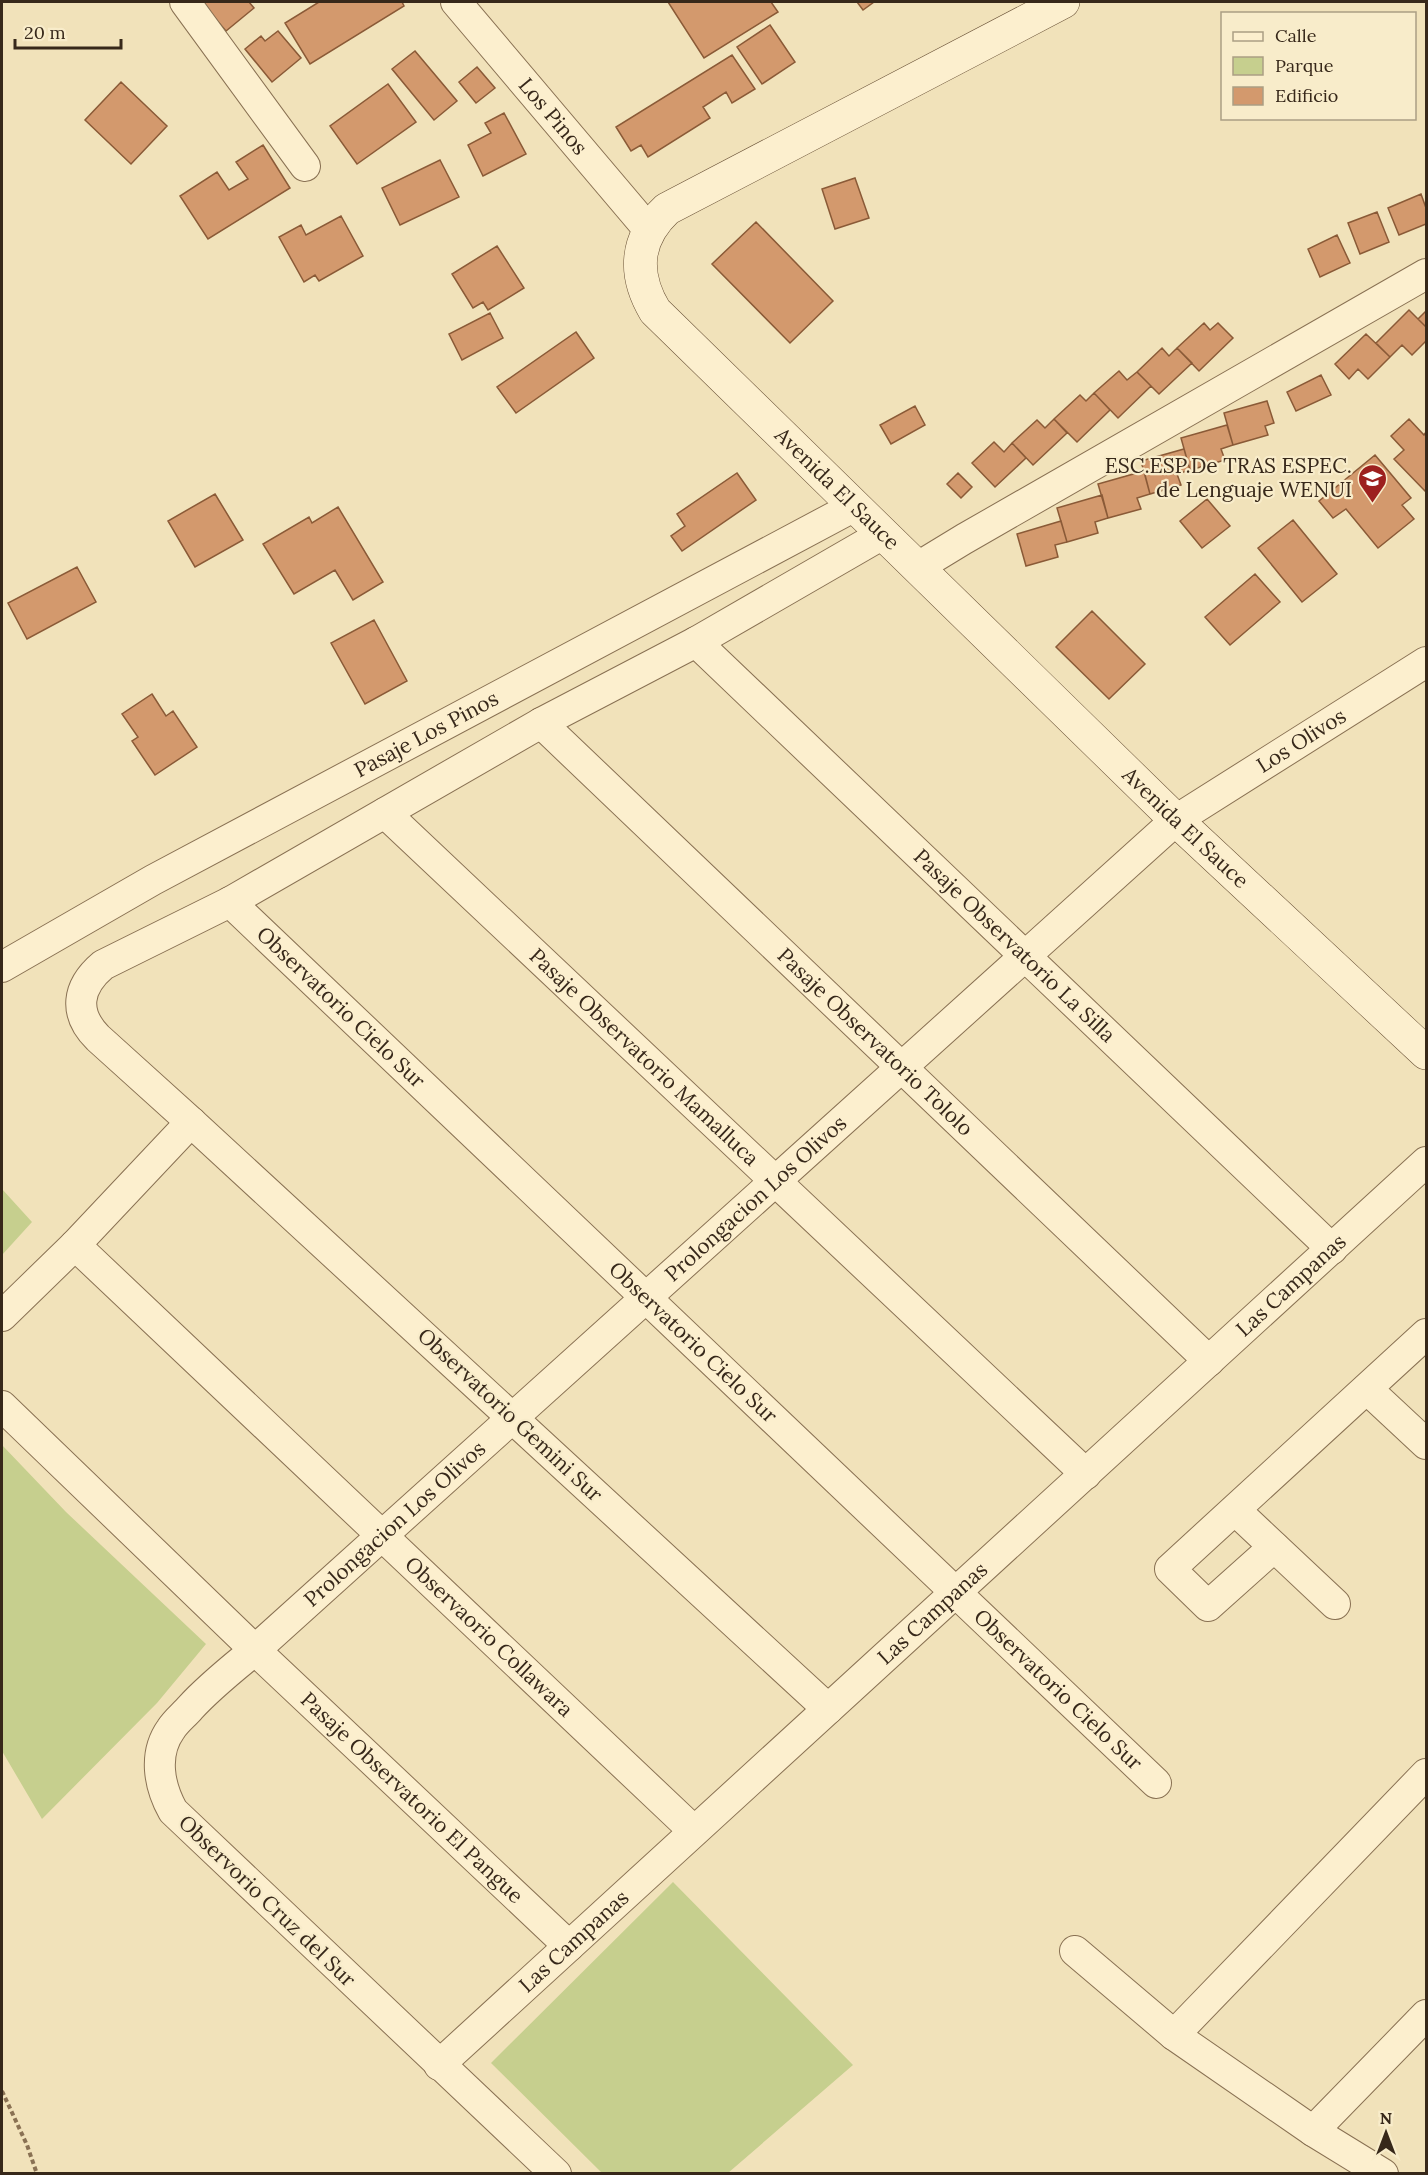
<svg xmlns="http://www.w3.org/2000/svg" width="1428" height="2175" font-family="Lora,serif">
<style>
.green{fill:#c6cf8e}
.building{fill:#d3996d;stroke:#8a5a37;stroke-width:1.5}
.lines{fill:none;stroke-linecap:round;stroke-linejoin:round}
.street-casing{stroke:#897153;stroke-width:32}
.secondary-casing{stroke:#6a5237;stroke-width:34}
.path{stroke:#897153;stroke-width:4;stroke-dasharray:4.5 3;stroke-linecap:butt}
.street{stroke:#fcefce;stroke-width:30}
.secondary{stroke:#fcefce;stroke-width:33}
.labels{text-anchor:middle;stroke-width:4.5;stroke-linejoin:round;paint-order:stroke}
.street-label{font-size:21px;fill:#37281a;stroke:#f8ecca}
.poi-label{font-size:21px;fill:#37281a;stroke:#f8ecca;text-anchor:end}
</style>
<rect width="100%" height="100%" fill="#f1e2ba"/>
<path class="green" d="M2,1189L32,1222L2,1255Z
M2,1445L66,1512L206,1644L157,1703L42,1819L2,1751Z
M673,1882L853,2065L728,2173H602L491,2063Z"/>
<path class="building" d="M201,2H249L254,8L226,31Z
M319,2H402L404,6L310,64L285,23Z
M668,2H771L778,12L704,58Z
M857,2H874L863,10Z
M770,25L795,62L762,84L737,47Z
M278,31L301,58L272,82L245,49L261,36L265,41Z
M415,51L457,101L434,120L392,69Z
M732,55L755,89L732,103L726,92L703,107L710,118L648,157L641,145L631,151L616,127Z
M477,67L495,88L476,103L459,82Z
M121,82L167,126L131,164L85,120Z
M388,84L416,122L357,164L330,126Z
M504,113L526,154L483,176L468,145L491,133L485,123Z
M263,145L290,188L208,239L180,196L217,172L229,190L248,179L236,162Z
M440,160L459,197L400,225L382,188Z
M855,178L869,218L835,229L822,189Z
M1421,194L1426,208V224L1399,235L1388,208Z
M1377,212L1389,242L1360,254L1348,223Z
M341,216L363,256L319,281L315,275L304,282L279,237L301,225L306,235Z
M756,222L833,301L790,343L712,264Z
M1337,235L1350,263L1320,277L1308,249Z
M497,246L524,288L488,310L483,302L473,308L452,274Z
M1409,310L1426,327V341L1412,355L1402,345L1390,357L1376,343Z
M1426,311V327L1418,319Z
M490,313L503,338L462,360L449,334Z
M1204,323L1210,330L1218,323L1233,338L1199,371L1177,348Z
M576,332L594,358L516,413L497,387Z
M1366,334L1390,357L1368,379L1358,369L1349,379L1335,364Z
M1162,348L1169,356L1177,348L1192,363L1159,394L1137,372Z
M1119,371L1127,380L1137,372L1151,386L1118,418L1094,393Z
M1321,375L1331,395L1296,411L1287,392Z
M1094,393L1110,410L1077,442L1054,419L1080,395L1086,401Z
M1267,401L1274,423L1265,426L1268,435L1233,445L1224,413Z
M915,406L925,425L891,444L880,425Z
M1054,419L1067,433L1033,465L1012,443L1037,420L1045,428Z
M1409,419L1424,435L1426,432V489L1425,491L1394,459L1404,450L1391,436Z
M1227,425L1233,445L1221,449L1225,460L1190,470L1181,438Z
M994,442L1004,452L1012,443L1026,458L995,487L972,463Z
M1184,449L1190,470L1177,474L1181,485L1150,494L1141,461Z
M1375,455L1411,498L1402,505L1414,519L1378,548L1346,509L1333,518L1319,501Z
M1144,471L1150,494L1137,498L1141,509L1108,518L1098,484Z
M737,473L756,500L682,551L671,536L685,526L677,514Z
M958,473L972,487L961,498L947,484Z
M215,494L243,540L195,567L168,521Z
M1102,495L1108,518L1095,522L1098,533L1067,542L1057,508Z
M1207,499L1230,526L1202,548L1180,521Z
M338,507L383,582L353,600L335,570L294,594L263,544L309,517L312,523Z
M1293,520L1337,574L1302,602L1258,548Z
M1061,521L1067,542L1055,545L1058,557L1026,566L1017,534Z
M77,567L96,602L27,639L8,603Z
M1255,574L1280,602L1230,645L1205,617Z
M1092,611L1145,664L1109,699L1056,647Z
M374,620L407,681L365,704L331,643Z
M152,694L166,716L173,711L197,747L155,775L132,741L138,737L122,714Z"/>
<g class="lines">
<defs>
<g id="street">
<path d="M185,2L305,166"/>
<path id="s1" d="M456,2L649,230"/>
<path d="M918,567L964,539L1426,274"/>
<path id="s2" d="M696,642L1332,1249"/>
<path id="s3" d="M541,723L1209,1361"/>
<path id="s4" d="M385,813L1086,1474"/>
<path id="s5" d="M230,902L1156,1783"/>
<path id="s6" d="M2,967L153,880L855,506"/>
<path id="s7" d="M75,1245L694,1831"/>
<path d="M2,1316L75,1245L191,1122"/>
<path d="M1367,1389L1426,1444"/>
<path id="s8" d="M2,1406L255,1650L569,1946"/>
<path d="M1235,1510L1335,1604"/>
<path d="M1274,1547L1208,1606L1170,1569L1426,1334"/>
<path d="M828,1709L191,1122L98,1038C73,1013 77,987 103,965L230,902L541,723L696,642L883,534"/>
<path d="M1075,1951L1174,2035L1313,2131L1383,2174"/>
<path d="M1174,2035L1426,1774"/>
<path id="s9" d="M439,2065L1426,1162"/>
<path d="M1313,2131L1426,2015"/>
<path id="s10" d="M556,2174L173,1811C159,1786 153,1754 171,1729C176,1721 184,1715 190,1708C210,1686 232,1669 255,1650L1176,820L1426,662"/>
</g>
<g id="secondary">
<path id="s11" d="M1063,2L667,209C635,239 633,274 655,311L1176,820L1426,1053"/>
</g>
</defs>
<use href="#street" class="street-casing"/>
<use href="#secondary" class="secondary-casing"/>
<path class="path" d="M2,2091L27,2145L37,2174"/>
<use href="#street" class="street"/>
<use href="#secondary" class="secondary"/>
</g>
<defs>
<symbol id="school-pin" viewBox="-11 -11 22 30"><path d="M0 17L-7.5 6A9.5 9.5 0 1 1 7.5 6Z" fill="#9d201f" stroke="#f8ecca"/><path d="M0-5L7-2L0 1L-7-2ZM-4 1L0 2.5L4 1V4Q0 6-4 4Z" fill="#fff"/></symbol>
</defs>
<g fill-rule="evenodd">
<use href="#school-pin" x="1356" y="462" width="33" height="45"/>
</g>
<g class="labels">
<g class="street-label">
<text dy="7" stroke="none"><textPath href="#s1" startOffset="150">Los Pinos</textPath></text>
<text dy="7" stroke="none"><textPath href="#s11" startOffset="814">Avenida El Sauce</textPath></text>
<text dy="7" stroke="none"><textPath href="#s6" startOffset="484">Pasaje Los Pinos</textPath></text>
<text dy="7" stroke="none"><textPath href="#s10" startOffset="2118">Los Olivos</textPath></text>
<text dy="7" stroke="none"><textPath href="#s11" startOffset="1300">Avenida El Sauce</textPath></text>
<text dy="7" stroke="none"><textPath href="#s2" startOffset="440">Pasaje Observatorio La Silla</textPath></text>
<text dy="7" stroke="none"><textPath href="#s5" startOffset="153">Observatorio Cielo Sur</textPath></text>
<text dy="7" stroke="none"><textPath href="#s3" startOffset="462">Pasaje Observatorio Tololo</textPath></text>
<text dy="7" stroke="none"><textPath href="#s4" startOffset="356">Pasaje Observatorio Mamalluca</textPath></text>
<text dy="7" stroke="none"><textPath href="#s10" startOffset="1404">Prolongacion Los Olivos</textPath></text>
<text dy="7" stroke="none"><textPath href="#s9" startOffset="1155">Las Campanas</textPath></text>
<text dy="7" stroke="none"><textPath href="#s5" startOffset="639">Observatorio Cielo Sur</textPath></text>
<text transform="translate(510 1415) rotate(43)" y="7">Observatorio Gemini Sur</text>
<text dy="7" stroke="none"><textPath href="#s10" startOffset="918">Prolongacion Los Olivos</textPath></text>
<text dy="7" stroke="none"><textPath href="#s9" startOffset="669">Las Campanas</textPath></text>
<text dy="7" stroke="none"><textPath href="#s7" startOffset="570">Observaorio Collawara</textPath></text>
<text dy="7" stroke="none"><textPath href="#s5" startOffset="1143">Observatorio Cielo Sur</textPath></text>
<text dy="7" stroke="none"><textPath href="#s8" startOffset="567">Pasaje Observatorio El Pangue</textPath></text>
<text transform="translate(267 1901) rotate(44)" y="7">Observorio Cruz del Sur</text>
<text dy="7" stroke="none"><textPath href="#s9" startOffset="183">Las Campanas</textPath></text>
</g>
<g class="poi-label">
<text x="1352" y="473">ESC.ESP.De TRAS ESPEC.<tspan x="1352" dy="24">de Lenguaje WENUI</tspan></text>
</g>
</g>
<rect width="1428" height="2175" fill="none" stroke="#37281a" stroke-width="6"/>
<rect x="1221" y="12" width="195" height="108" fill="#f8ecca" stroke="#ab9e84" stroke-width="1.5"/>
<rect x="1233" y="32" width="30" height="9" fill="#fcefce" stroke="#ab9e84" stroke-width="1.5"/>
<text x="1275" y="42" font-size="18" fill="#37281a">Calle</text>
<rect x="1233" y="57" width="30" height="18" fill="#c6cf8e" stroke="#ab9e84" stroke-width="1.5"/>
<text x="1275" y="72" font-size="18" fill="#37281a">Parque</text>
<rect x="1233" y="87" width="30" height="18" fill="#d3996d" stroke="#ab9e84" stroke-width="1.5"/>
<text x="1275" y="102" font-size="18" fill="#37281a">Edificio</text>
<g transform="translate(1386 2133)" stroke="#f8ecca" stroke-width="4.5" paint-order="stroke">
<path d="M0-4.5L10 22L0 15L-10 22Z" fill="#37281a"/>
<text y="-9" font-size="16" font-weight="bold" text-anchor="middle" fill="#37281a">N</text>
</g>
<path d="M15 39v9h106v-9" fill="none" stroke="#37281a" stroke-width="3"/>
<text x="24" y="39" font-size="18" fill="#37281a" stroke="#f8ecca" stroke-width="4.5" paint-order="stroke">20 m</text>
</svg>
